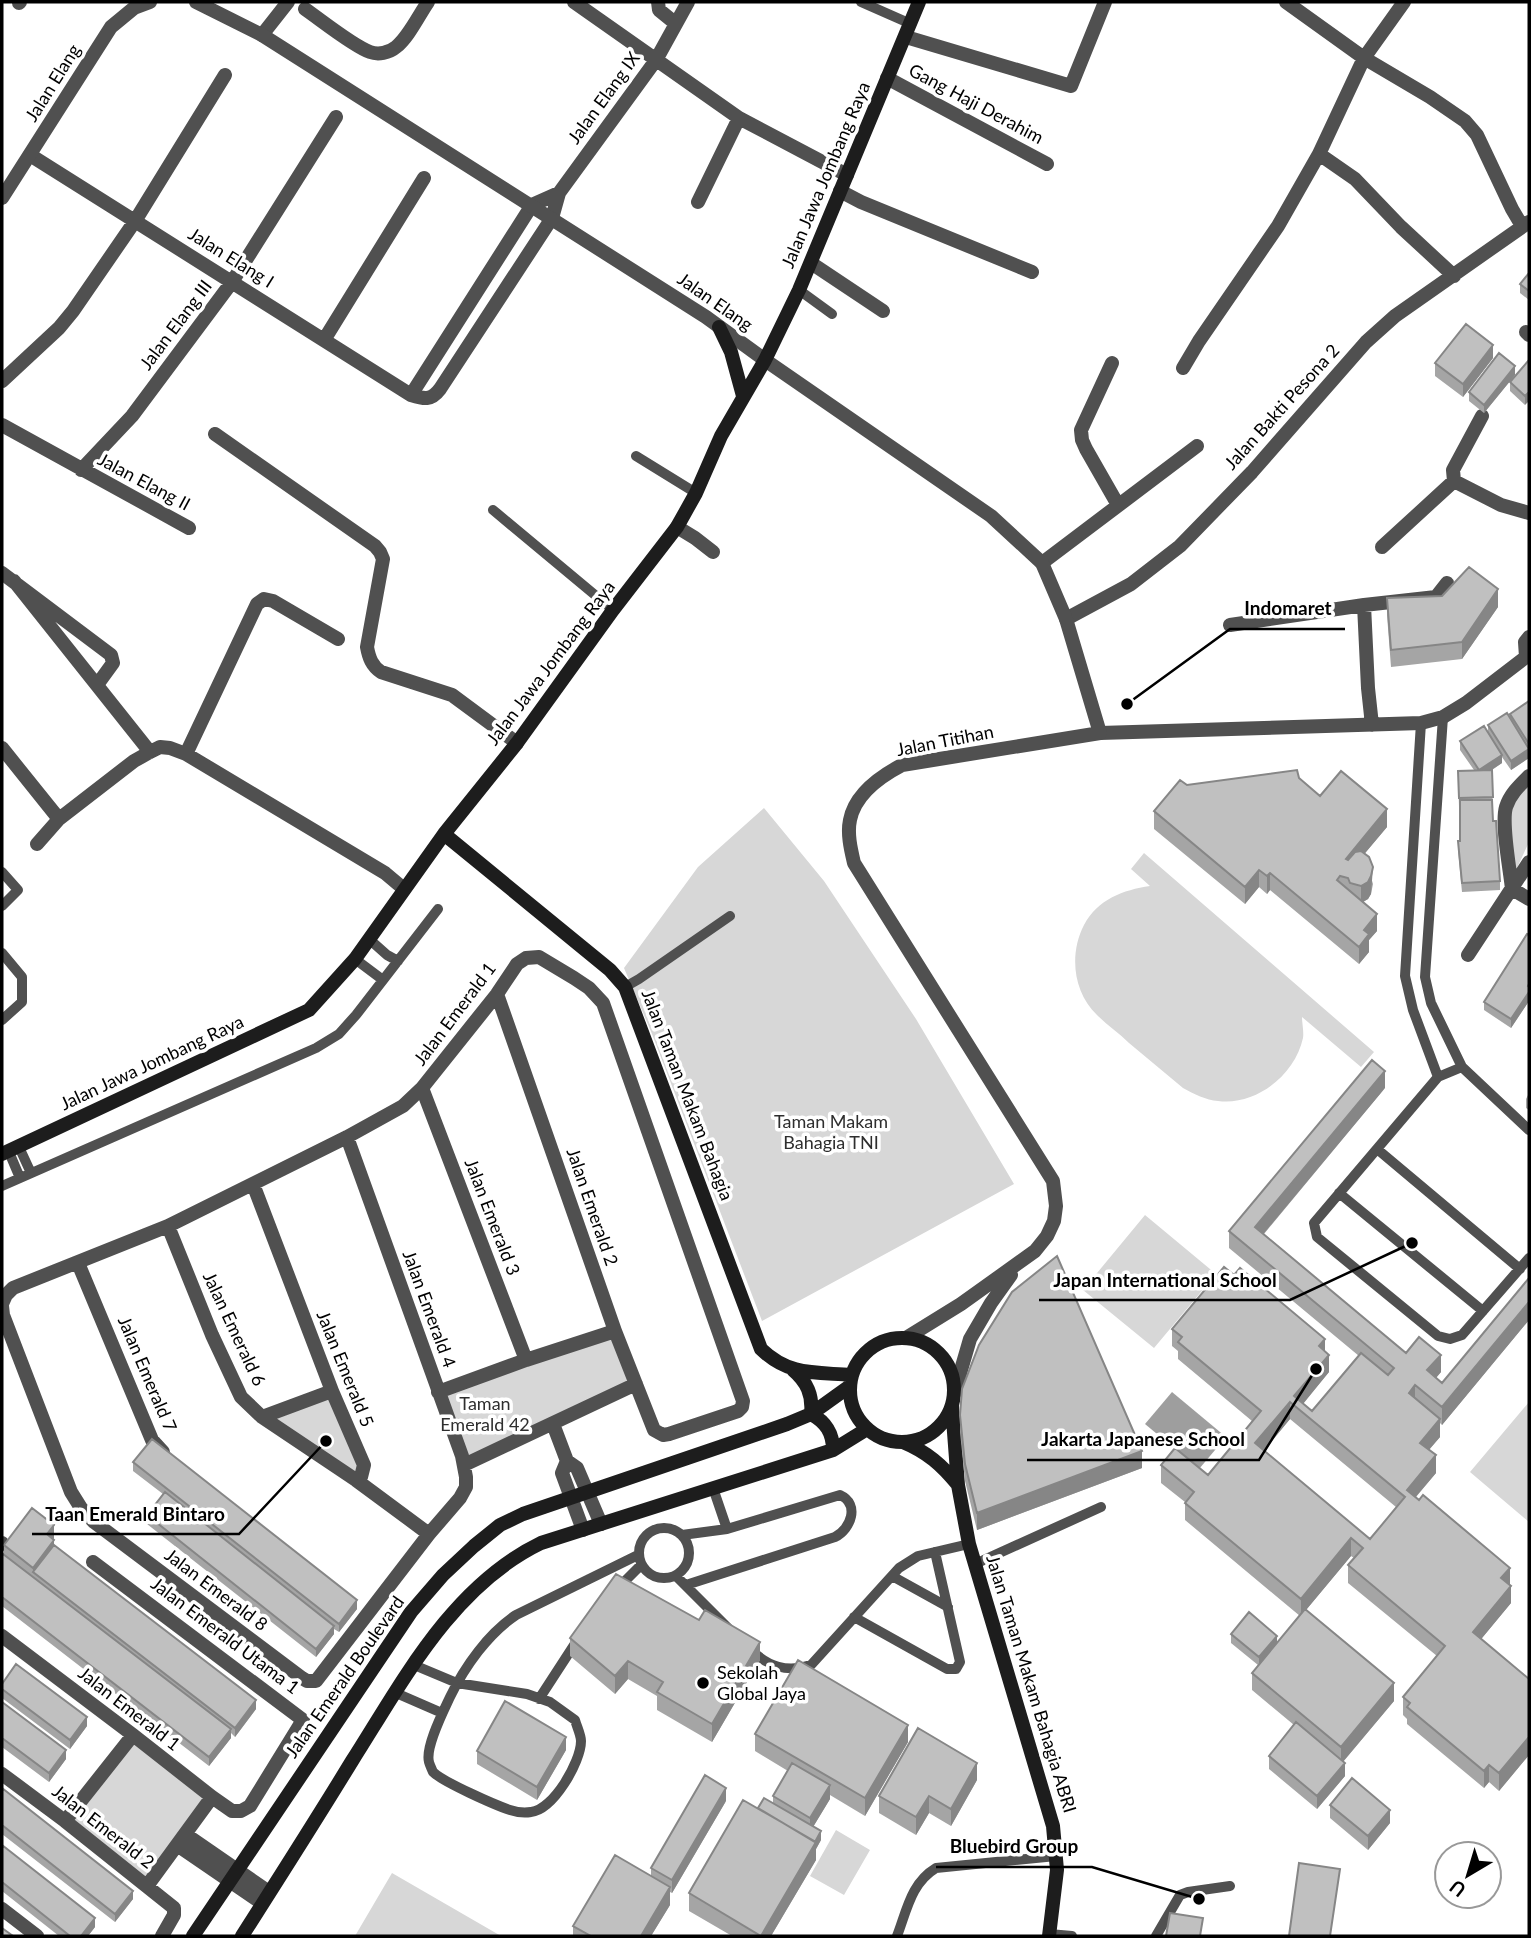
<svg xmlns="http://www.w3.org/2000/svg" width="1531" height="1938" font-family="Lato,sans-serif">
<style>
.green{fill:#d7d7d7}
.water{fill:#9e9e9e}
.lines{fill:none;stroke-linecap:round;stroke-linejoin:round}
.service{stroke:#505050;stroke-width:10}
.minor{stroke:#505050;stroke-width:14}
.tertiary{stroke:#505050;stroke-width:14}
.secondary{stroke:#1d1d1d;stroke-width:14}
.wall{fill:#a5a5a5;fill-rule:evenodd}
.shaded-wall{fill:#868686}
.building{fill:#c0c0c0;stroke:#868686;stroke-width:2;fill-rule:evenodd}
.poi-dot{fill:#000;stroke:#fff;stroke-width:2.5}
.labels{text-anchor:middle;stroke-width:7;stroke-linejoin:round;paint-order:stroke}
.street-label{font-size:18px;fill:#000;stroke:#fff}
.park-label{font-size:18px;fill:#2e2e2e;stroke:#fff}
.poi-label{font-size:18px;fill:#000;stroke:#fff;text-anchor:start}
.leader{fill:none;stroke:#000;stroke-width:2.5}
.callout-dot{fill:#000;stroke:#fff;stroke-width:2.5}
.callout-label{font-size:19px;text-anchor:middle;font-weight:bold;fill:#000;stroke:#fff;stroke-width:7;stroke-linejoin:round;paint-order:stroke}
</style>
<rect width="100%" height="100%" fill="#fff"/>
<path class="green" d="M1529,784V842L1510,883L1507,806Z
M764,808L824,881L916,1019L1014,1184L762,1321L652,1034L624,968L698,867Z
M1144,853L1374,1052L1361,1067L1302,1017C1302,1023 1304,1032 1303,1038C1295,1075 1256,1106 1218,1101C1206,1100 1194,1094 1183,1088C1165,1073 1147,1058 1129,1043C1119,1033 1107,1025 1097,1015C1073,992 1069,954 1084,925C1098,899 1123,890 1150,886L1131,869Z
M1145,1215L1216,1274L1154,1348L1083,1290Z
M615,1331L636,1384L464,1465L438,1392Z
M332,1391L364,1465L356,1480L262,1417Z
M1529,1402V1522L1470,1472Z
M133,1735L212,1797L147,1886L65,1821Z
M836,1830L870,1850L844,1895L810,1876Z
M392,1873L501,1936H355Z"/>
<path class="water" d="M1172,1392L1226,1437L1199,1469L1145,1424Z"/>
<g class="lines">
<path class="service" d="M861,2L911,24
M799,290L832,314
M636,456L696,493
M493,510L613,610
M1443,717L1425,977L1431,1003L1462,1067L1529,1130
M1421,723L1405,976L1413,1010L1438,1077
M2,872L18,890L2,906
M369,939L387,955L398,961
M2,953L22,977V1002L2,1020
M355,959L383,980
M625,987L639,979L730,916
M1462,1067L1438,1077L1314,1223L1317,1237L1438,1336L1450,1339L1462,1335L1529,1258
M19,1147L31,1173
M1377,1149L1520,1269
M9,1152L20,1178
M2,1186L316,1048L339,1034L356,1015L438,909
M1339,1193L1483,1311
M713,1488L727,1529
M639 1553a25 25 0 1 1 50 0a25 25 0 1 1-50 0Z
M682,1535L727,1529L840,1495C860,1504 851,1529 835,1537L686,1585
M975,1564L1101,1507
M676,1576L728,1628
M892,1576L948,1607
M618,1588L641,1565
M854,1617L947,1669H956L960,1662L935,1552
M750,1649C768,1667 787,1673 811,1665L899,1568L918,1556L969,1544
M414,1665L457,1683L527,1694L550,1702L575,1720C577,1727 581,1735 581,1741C581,1762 553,1810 531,1812C525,1813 516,1812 510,1810C495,1805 443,1782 433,1772C433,1772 429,1763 429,1762C425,1747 443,1712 450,1697C465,1666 488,1634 516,1615L638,1555
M396,1693L442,1713
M539,1699L578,1639
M1049,1934L1072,1936
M897,1936C907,1910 911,1883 936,1868L1056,1856
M1156,1936L1180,1895L1188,1892L1230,1886"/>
<path class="minor" d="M574,2L739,118L847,175
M658,2L659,10L675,23
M1286,2L1364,58L1430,97L1465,121L1477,135L1512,209L1522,226
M1404,2L1364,58L1319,154L1355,179L1401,227L1454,276
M19,3L20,2
M305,9C321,20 353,46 370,52C378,55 389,53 396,47C408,38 419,15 428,2
M262,35L288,2
M906,37L1071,86L1105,2
M887,78L1047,164
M30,155L411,395C424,399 431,401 440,389L552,218L559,193L656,60L688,2
M840,191L861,202L1032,272
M698,202L739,118
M811,263L883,311
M1526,332L1529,335
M324,340L424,178
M1112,363L1081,430L1082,440L1086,449L1118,505
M1183,368L1199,341L1278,226L1319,154
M2,381L59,328L73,311L135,221L225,75
M411,395L532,205L559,193
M1482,416L1453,470L1454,481L1501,505L1529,513
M2,425L189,528
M215,434L375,546L380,552L383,559L367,647C369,658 372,666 381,672L452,695L517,743
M81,470L132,416L232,282L336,117
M677,527L695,538L713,552
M1382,547L1454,481
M1042,563L1197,446
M2,573L111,655L113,663L97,685
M14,581L150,752
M1364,605L1368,688L1372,725
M1066,619L1131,584L1180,546L1252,472L1366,342L1395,316L1529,222
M1230,625L1364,605L1436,597L1447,583
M1526,657L1525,642L1529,637
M1100,733L1421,723L1443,717L1466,703L1526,657L1529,656
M2,748L59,819
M186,754L257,604L264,599L273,601L338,639
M37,844L59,819L134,761L150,752L160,747L170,748L186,754L385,873L404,889
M1512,889C1510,869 1501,824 1506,807C1510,794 1520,785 1529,776
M1512,889L1529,899
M1468,955L1529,862
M422,1088L526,1360
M253,1184L332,1391L364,1465L361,1477L356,1480
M168,1226L212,1335L241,1397L262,1417L356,1480L429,1534
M78,1263L152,1440L163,1452
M2,1304L6,1295L13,1288L168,1226L347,1137L403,1106L422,1088L497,994L517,964L526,958L539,957L574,978L589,988L603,1003L743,1401L742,1407L738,1411L669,1434L663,1435L654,1430L615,1331L497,994
M2,1306L3,1315L71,1492L81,1508L94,1522L302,1678L307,1681H316L429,1534L460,1498L466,1487V1477L462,1456L347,1137
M438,1392L526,1360L615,1331
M262,1417L332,1391
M553,1424L567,1461L577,1468L601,1524
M567,1461L562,1473L583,1530
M464,1465L636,1384
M2,1544V1543
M2,1636L133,1735L212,1797L232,1811H241L250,1806L303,1720L93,1562
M2,1774L65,1821L174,1908V1915L162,1936
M65,1821L133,1735
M185,1834L269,1892
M177,1845L262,1903
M147,1886L212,1797
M2,1909L37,1936"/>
<path class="tertiary" d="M196,2L262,35L706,317L765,360L991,516L1042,563L1066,619L1100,733L902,765C881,776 855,794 850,820C847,834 851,850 854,863L1053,1181L1056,1206L1054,1221L1047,1236L1035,1251L961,1304L906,1338
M2,198L111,27L134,8L150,2
M954,1394L970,1339L991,1303L1011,1275"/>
<path class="secondary" d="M719,327L731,352L743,396
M444,834L610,970L625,987L761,1349C789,1376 815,1372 851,1375
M2,1154L309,1010L355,959L444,834L517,743L613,610L677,527L696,493L721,436L765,360L799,290L919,2
M850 1390a52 52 0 1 1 104 0a52 52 0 1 1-104 0Z
M793,1370C807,1382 813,1395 811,1414C826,1422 833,1433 833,1450
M952,1406L958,1485L969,1544L1053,1826L1057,1870L1049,1936
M903,1442C927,1452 942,1465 958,1485
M193,1936L411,1612L443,1575L474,1546L500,1525L523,1514L787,1424L811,1414L850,1386
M242,1936C279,1878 316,1820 352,1761C403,1681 452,1586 541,1543L833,1450L867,1429"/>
</g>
<path class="wall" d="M1529,273V300L1520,293V284Z
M1493,358L1463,397L1435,376V363Z
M1529,360L1525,405L1510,391V382Z
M1515,375L1484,413L1469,401V392Z
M1387,598L1498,607L1462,659L1391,667L1387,615Z
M1529,701V758L1511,770L1502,757V763L1492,770L1493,821L1500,881V890L1462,892L1458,850V841H1460V807H1459L1458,771L1474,770L1460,750V741L1488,732V725L1510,718V714Z
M1299,778L1320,796L1387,827L1364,854L1373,884L1371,894L1368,899L1363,902L1377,931L1369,940V952L1359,964L1270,890L1267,894L1259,887L1245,904L1154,829V811Z
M1529,935V1001L1511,1028L1484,1010V1002Z
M1385,1088L1264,1234L1406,1353L1441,1372L1436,1378L1442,1383L1529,1278V1320L1442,1425L1440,1423V1437L1429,1450L1436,1473L1416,1497L1510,1585L1511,1603L1481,1639L1529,1679V1755L1499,1791L1489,1782L1484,1788L1407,1724V1719L1403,1715V1697L1437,1656L1348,1583V1565L1354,1558L1351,1556L1306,1610L1394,1701L1343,1762L1345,1776L1317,1809L1269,1769V1756L1294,1725L1252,1690V1673L1258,1665L1231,1643V1634L1277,1642L1300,1616L1185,1520V1502L1161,1483V1465L1208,1475L1252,1421L1178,1359V1351L1172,1346V1329L1325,1351L1329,1372L1303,1403L1312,1411L1359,1356L1229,1248V1231ZM1290,1419L1396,1507L1370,1539L1264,1451Z
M1529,1093V1110L1526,1108V1099Z
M960,1415L1142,1468L977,1530L965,1481L960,1432Z
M133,1462L357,1609L339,1632L334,1629V1634L316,1657L147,1524V1515L163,1494L133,1471Z
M54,1538L53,1540L54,1545L256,1709L235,1737L231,1733V1738L209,1766L2,1606V1556L4,1554V1545Z
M570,1638L760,1660L712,1742L657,1710V1696L628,1679L615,1694L570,1656Z
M2,1684L87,1726L70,1749L2,1698Z
M2,1702L66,1759L49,1782L2,1747Z
M755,1734L908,1742L865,1816L830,1795V1799L813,1827L821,1840L816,1849V1860L771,1936H732L689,1911V1893L758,1808L773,1803V1796L788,1771L755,1751Z
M566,1750L537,1800L477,1764V1751Z
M977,1780L951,1826L929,1813L916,1835L879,1813V1796Z
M2,1788L133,1899L115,1922L2,1834Z
M726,1801L672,1893L670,1892V1905L651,1936H573V1926L651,1876V1868Z
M1330,1805L1390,1823L1368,1850L1330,1818Z
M2,1845L95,1927L88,1936H59L2,1891Z"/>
<path class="shaded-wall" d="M1493,345V358L1463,397V384Z
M1515,366V375L1484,413V405Z
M1529,392V401L1525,405V396Z
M1498,589V607L1462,659V642Z
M1529,749V758L1511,770V761Z
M1502,755V763L1479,778V770Z
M1387,809V827L1346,876V859Z
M1373,867L1371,894L1368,899L1361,903V886Z
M1259,870V887L1245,904V887Z
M1270,873V890L1267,894V876Z
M1377,914V931L1369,940V952L1359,964V947L1364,930Z
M1529,984V1001L1511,1028V1019Z
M1385,1071V1088L1255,1244V1227Z
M1529,1302V1320L1442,1425V1407Z
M1325,1339V1357L1319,1346Z
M1329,1355V1372L1299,1409L1294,1396Z
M1441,1355V1372L1427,1388V1370Z
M1415,1385V1403L1409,1393Z
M1290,1402V1419L1255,1461V1443Z
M1440,1419V1437L1420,1460V1443Z
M1142,1451V1468L977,1530V1513Z
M1436,1455V1473L1407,1507V1490Z
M54,1525V1538L47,1548V1534Z
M1351,1538V1556L1301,1616V1599Z
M54,1540V1554L33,1572V1568Z
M1510,1568V1585L1501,1578Z
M1511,1586V1603L1473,1649V1632Z
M357,1600V1609L339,1632V1624Z
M334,1626V1634L316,1657V1649Z
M1277,1636V1644L1259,1666V1657Z
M760,1642V1660L712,1742V1724Z
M628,1661V1679L615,1694V1676Z
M1394,1683V1701L1341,1764V1747Z
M256,1700V1709L235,1737V1728Z
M87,1717V1726L70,1749V1740Z
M908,1725V1742L865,1816V1798Z
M231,1729V1738L209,1766V1757Z
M566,1737V1750L537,1800V1787Z
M1529,1737V1755L1499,1791V1773Z
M66,1750V1759L49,1782V1773Z
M977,1763V1780L951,1826V1809Z
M1345,1763V1776L1317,1809V1796Z
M1489,1765V1782L1484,1788V1771Z
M830,1785V1799L810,1832V1818Z
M726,1788V1801L672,1893V1880Z
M929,1796V1813L916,1835V1817Z
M1390,1810V1823L1368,1850V1836Z
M821,1831V1840L816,1849V1860L771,1936H761L812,1849V1846Z
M670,1887V1905L651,1936H641Z
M133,1891V1899L115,1922V1914Z
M95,1918V1927L88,1936H81Z"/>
<path class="building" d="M1529,273V291L1520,284Z
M1466,324L1493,345L1463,384L1435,363Z
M1499,353L1515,366L1484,405L1469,392Z
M1529,360V392L1525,396L1510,382Z
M1469,567L1498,589L1462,642L1391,650L1387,598L1442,596Z
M1529,701V744L1510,714Z
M1507,713L1529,749L1511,761L1488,725Z
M1484,726L1502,755L1479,770L1460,741Z
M1297,770L1299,778L1320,796L1341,771L1387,809L1346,859L1348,860L1355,852L1361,851L1369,857L1373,867L1371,876L1368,882L1361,886L1350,883L1348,878L1340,876L1337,880L1377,914L1364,930L1369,934L1359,947L1270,873L1267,876L1259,870L1245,887L1154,811L1180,780L1187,785Z
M1492,770L1493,797L1459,798L1458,771Z
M1460,800H1492L1493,821H1496L1500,881L1462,883L1458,841H1460Z
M1527,934L1529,935V984L1528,986L1529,987V992L1511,1019L1484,1002Z
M1372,1060L1385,1071L1255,1227L1406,1353L1419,1337L1441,1355L1427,1370L1442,1383L1529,1278V1302L1442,1407L1415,1385L1409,1393L1440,1419L1420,1443L1436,1455L1407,1490L1419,1500L1423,1495L1510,1568L1501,1578L1511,1586L1473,1632L1529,1679V1737L1499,1773L1489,1765L1484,1771L1407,1707L1410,1703L1403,1697L1445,1646L1348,1565L1363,1548L1351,1538L1301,1599L1185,1503L1194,1492L1161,1465L1175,1448L1208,1475L1261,1411L1178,1342L1182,1337L1172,1329L1224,1267L1234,1275L1240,1268L1325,1339L1319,1346L1329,1355L1294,1396L1312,1411L1361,1353L1388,1375L1394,1368L1229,1231ZM1290,1402L1405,1497L1370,1539L1255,1443Z
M1057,1256L1142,1451L977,1513L965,1464L960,1415L962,1389L979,1345L1012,1292Z
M152,1439L357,1600L339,1624L133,1462Z
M165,1492L334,1626L316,1649L147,1515Z
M32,1508L54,1525L47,1534L54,1540L33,1568L4,1545Z
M54,1545L256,1700L235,1728L33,1572Z
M3,1554L231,1729L209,1757L2,1597V1556Z
M616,1574L699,1620L705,1610L760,1642L712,1724L657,1692L663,1682L628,1661L615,1676L570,1638Z
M1305,1609L1394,1683L1341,1747L1252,1673Z
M1249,1612L1277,1636L1259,1657L1231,1634Z
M798,1660L908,1725L865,1798L755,1734Z
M16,1664L87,1717L70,1740L2,1689V1684Z
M505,1701L566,1737L537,1787L477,1751Z
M2,1702L66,1750L49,1773L2,1738Z
M1296,1722L1345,1763L1317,1796L1269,1756Z
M918,1728L977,1763L951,1809L929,1796L916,1817L879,1796Z
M792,1763L830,1785L810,1818L773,1796Z
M705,1775L726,1788L672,1880L651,1868Z
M1352,1778L1390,1810L1368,1836L1330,1805Z
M2,1788L133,1891L115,1914L2,1825Z
M764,1798L821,1831L815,1842L758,1808Z
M743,1800L816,1842L761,1936L689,1893Z
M2,1845L95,1918L81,1936H70L2,1882Z
M615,1855L670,1887L641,1936H591L573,1926Z
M1299,1863L1340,1869L1330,1936H1289Z
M1170,1913L1203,1918L1200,1936H1166Z
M2,1928L13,1936H2Z"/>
<circle class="poi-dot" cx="703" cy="1683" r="7"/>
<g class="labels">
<g class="street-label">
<text transform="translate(53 83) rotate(-58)" y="6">Jalan Elang</text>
<text transform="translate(604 98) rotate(-54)" y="6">Jalan Elang IX</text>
<text transform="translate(976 104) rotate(28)" y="6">Gang Haji Derahim</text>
<text transform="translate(826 175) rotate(-67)" y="6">Jalan Jawa Jombang Raya</text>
<text transform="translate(231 258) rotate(32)" y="6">Jalan Elang I</text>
<text transform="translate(715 302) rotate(35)" y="6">Jalan Elang</text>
<text transform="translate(176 325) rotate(-53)" y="6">Jalan Elang III</text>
<text transform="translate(1282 407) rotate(-48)" y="6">Jalan Bakti Pesona 2</text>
<text transform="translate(144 482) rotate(28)" y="6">Jalan Elang II</text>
<text transform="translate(551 663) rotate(-53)" y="6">Jalan Jawa Jombang Raya</text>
<text transform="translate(945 741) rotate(-11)" y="6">Jalan Titihan</text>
<text transform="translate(455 1014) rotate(-53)" y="6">Jalan Emerald 1</text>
<text transform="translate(152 1063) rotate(-25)" y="6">Jalan Jawa Jombang Raya</text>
<text transform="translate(687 1095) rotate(69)" y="6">Jalan Taman Makam Bahagia</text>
<text transform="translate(592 1207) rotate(71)" y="6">Jalan Emerald 2</text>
<text transform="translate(492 1217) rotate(69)" y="6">Jalan Emerald 3</text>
<text transform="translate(429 1309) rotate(70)" y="6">Jalan Emerald 4</text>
<text transform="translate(234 1329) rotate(65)" y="6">Jalan Emerald 6</text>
<text transform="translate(345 1369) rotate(68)" y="6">Jalan Emerald 5</text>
<text transform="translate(147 1374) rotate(67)" y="6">Jalan Emerald 7</text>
<text transform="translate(216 1590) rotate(37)" y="6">Jalan Emerald 8</text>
<text transform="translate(225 1636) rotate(37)" y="6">Jalan Emerald Utama 1</text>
<text transform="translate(345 1677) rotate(-55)" y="6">Jalan Emerald Boulevard</text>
<text transform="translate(1031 1684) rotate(73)" y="6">Jalan Taman Makam Bahagia ABRI</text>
<text transform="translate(129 1709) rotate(38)" y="6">Jalan Emerald 1</text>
<text transform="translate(103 1827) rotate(38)" y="6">Jalan Emerald 2</text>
</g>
<g class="park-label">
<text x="831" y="1128">Taman Makam<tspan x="831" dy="21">Bahagia TNI</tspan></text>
<text x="485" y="1410">Taman<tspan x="485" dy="21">Emerald 42</tspan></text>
</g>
<g class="poi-label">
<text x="717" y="1679">Sekolah<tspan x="717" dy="21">Global Jaya</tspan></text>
</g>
</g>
<path class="leader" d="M1127 704L1230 629H1345M1412 1243L1290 1300H1039M1316 1369L1259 1460H1027M326 1441L239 1534H32M1199 1899L1092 1867H936"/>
<g class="callout-dot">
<circle cx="1127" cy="704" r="7"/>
<circle cx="1412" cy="1243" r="7"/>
<circle cx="1316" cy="1369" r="7"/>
<circle cx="326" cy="1441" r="7"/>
<circle cx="1199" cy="1899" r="7"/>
</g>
<g class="callout-label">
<text x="1288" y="615">Indomaret</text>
<text x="1165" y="1287">Japan International School</text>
<text x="1143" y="1446">Jakarta Japanese School</text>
<text x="135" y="1521">Taan Emerald Bintaro</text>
<text x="1014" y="1853">Bluebird Group</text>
</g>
<rect width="1531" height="1938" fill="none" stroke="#000000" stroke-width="7"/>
<g transform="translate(1468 1875) rotate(218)"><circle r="33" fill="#ffffff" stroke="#999999" stroke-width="2"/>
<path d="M0-5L12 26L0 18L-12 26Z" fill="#000000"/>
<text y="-10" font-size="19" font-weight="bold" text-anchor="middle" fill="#000000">U</text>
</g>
</svg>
